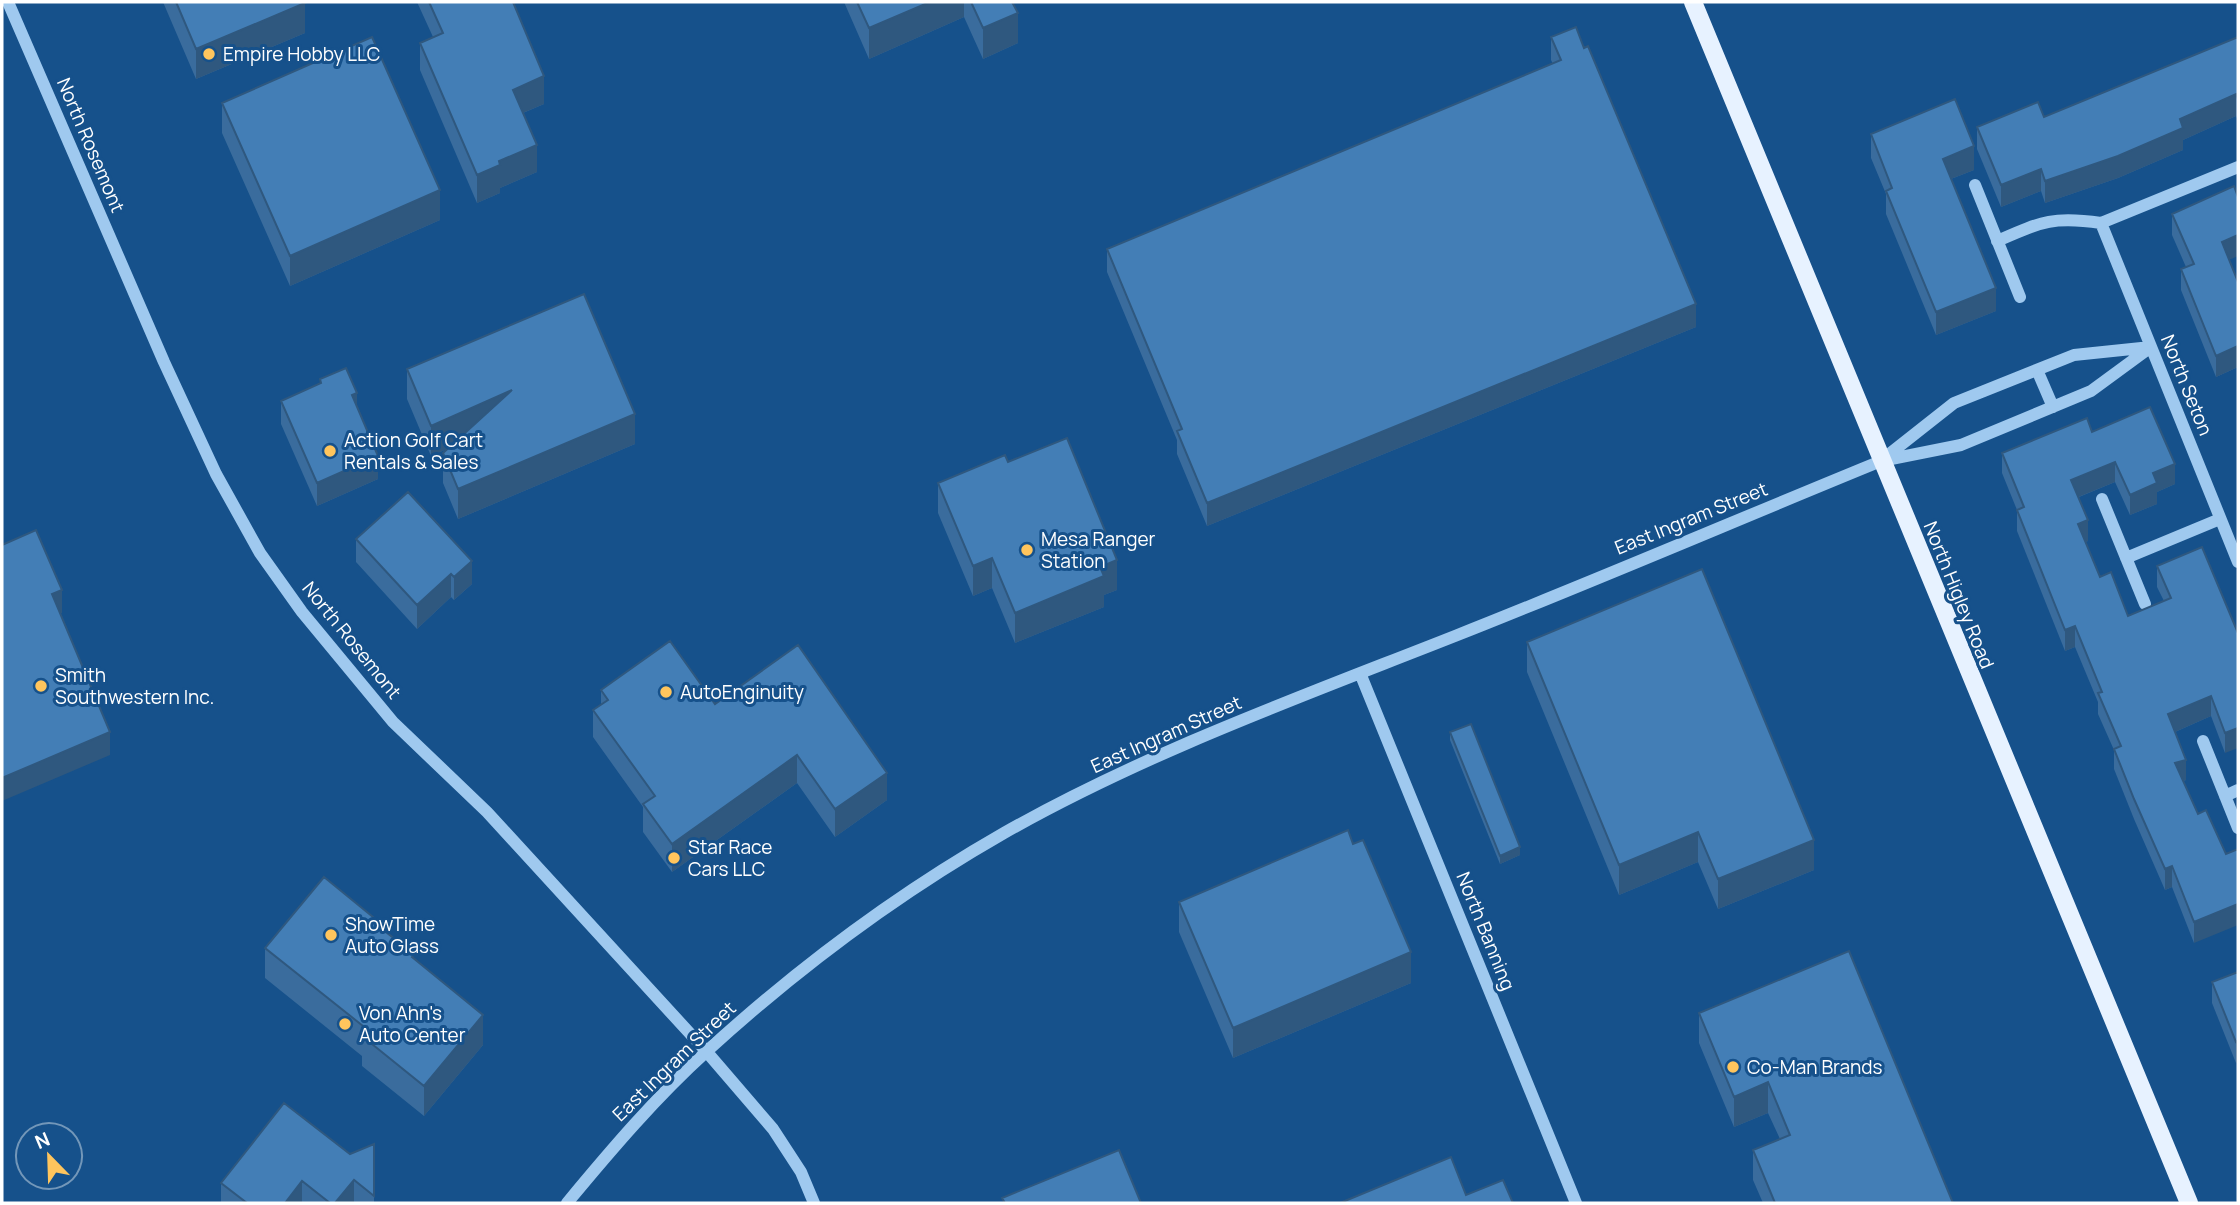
<svg xmlns="http://www.w3.org/2000/svg" width="2240" height="1205" font-family="Manrope,sans-serif">
<style>
.lines{fill:none;stroke-linecap:round;stroke-linejoin:round}
.minor{stroke:#9fc9ef;stroke-width:12}
.major{stroke:#e7f2ff;stroke-width:18}
.wall{fill:#3a6c9d}
.shaded-wall{fill:#2f587f}
.building{fill:#437eb6;stroke:#2f587f;stroke-width:2}
.poi-dot{fill:#ffc55d;stroke:#16518b;stroke-width:2.5}
.labels{text-anchor:middle;stroke-width:6;stroke-linejoin:round;paint-order:stroke}
.poi-label{font-size:19px;fill:#fff;stroke:#16518b;text-anchor:start}
.street-label{font-size:19px;fill:#fff;stroke:#16518b}
</style>
<rect width="100%" height="100%" fill="#16518b"/>
<g class="lines">
<path class="minor" d="M8,2L164,362L216,474L260,553L302,612L393,722L487,812L706,1051L773,1129L801,1172L814,1203
M1975,185L2020,297
M2101,223L2238,562
M2101,223L2238,167
M1997,241C2041,222 2052,216 2101,223
M2037,370L2053,407
M1883,459L1954,403L2074,355L2151,347
M2102,499L2145,604
M2126,558L2220,519
M1360,673L1576,1203
M2203,741L2238,828
M2225,796L2238,790
M567,1203C611,1150 656,1097 707,1051C797,969 899,893 1004,833C1147,752 1303,696 1455,636C1597,580 1739,519 1881,461L1961,445L2091,391L2151,347"/>
<path class="major" d="M1693,2L2189,1203"/>
</g>
<path class="wall" d="M163,2H304L305,33L196,79Z
M417,2H513L544,104L523,113L537,172L500,188V193L477,203L420,70V43L433,37Z
M844,2H1012L1018,43L983,59L964,17L869,59Z
M1551,37L1696,327L1207,526L1177,454V440L1107,272V249L1553,64L1551,60Z
M2238,37V121L2236,116L2183,140V150L2118,178L2045,203L2041,191L2001,207L1977,149V127L2044,117Z
M222,103L440,220L290,286L222,133Z
M1871,134L1974,170L1951,179L1996,311L1936,335L1886,214V194L1871,158Z
M2172,214L2229,260L2238,282V367L2216,377L2181,290V269L2186,267L2172,235Z
M407,369L635,444L458,519L443,483V453L449,448L431,456L407,399Z
M320,379L357,407L378,479L317,506L281,424V401L320,384Z
M2092,432L2175,484L2157,492V504L2130,515L2115,482L2079,497L2088,541L2085,542L2100,577L2128,616L2164,601L2157,587V566L2238,633L2225,753L2211,716L2175,732L2186,780L2183,781L2198,814L2194,943L2172,887L2165,890L2134,819L2114,769V750L2098,714V702L2075,647L2065,651L2017,531V510L2002,473V453Z
M1008,462L1117,590L1104,595V607L1015,643L992,588L973,596L938,513V483Z
M408,492L472,584L454,600L451,597L417,629L356,562V539Z
M1527,642L1814,870L1718,909L1698,862L1619,895L1527,672Z
M601,690L715,704L887,800L835,837L797,783L672,872L643,832V807L593,737V710L601,705Z
M1450,732L1520,855L1500,864L1450,740Z
M1179,902L1411,983L1233,1058L1179,932Z
M384,930L414,959L483,1045L424,1116L362,1066V1056L265,978V948Z
M2238,972L2236,1063L2212,1003V982Z
M1699,1013L1953,1203H1763L1753,1180V1150L1780,1139L1768,1113L1734,1127L1699,1043Z
M374,1144V1203H221V1183L350,1154Z"/>
<path class="shaded-wall" d="M930,2H964V17L869,59V28Z
M305,3V33L196,79V49Z
M1018,13V43L983,59V28Z
M544,76V104L513,117V90Z
M2236,94V116L2183,140V150L2118,178L2045,203V181Z
M537,145V172L500,188V193L477,203V175L499,161Z
M1974,146V170L1943,182V159Z
M2041,169V191L2001,207V185Z
M440,190V220L290,286V256Z
M2238,235V256L2222,263V242Z
M1996,288V311L1936,335V312Z
M1696,304V327L1207,526V503Z
M2238,346V367L2216,377V356Z
M512,390V420L431,456V426Z
M357,393V416L352,395Z
M635,414V444L458,519V489Z
M378,456V479L317,506V483Z
M2115,462V482L2071,500V480Z
M2175,464V484L2157,492V504L2130,515V495L2153,473Z
M2088,520V541L2078,545V524Z
M992,558V588L973,596V566Z
M1117,560V590L1104,595V607L1015,643V613L1100,567Z
M472,561V584L454,600V577Z
M451,574V597L417,629V605Z
M62,590V613L52,617V594Z
M2075,626V647L2065,651V630Z
M2211,696V716L2168,735V714Z
M2238,728V748L2225,753V733Z
M110,732V755L2,801V778Z
M797,755V783L672,872V844Z
M2186,760V780L2175,784V763Z
M887,773V800L835,837V809Z
M1698,832V862L1619,895V865Z
M1814,840V870L1718,909V879Z
M1520,847V855L1500,864V856Z
M2172,866V887L2165,890V869Z
M2238,904V925L2194,943V922Z
M1411,952V983L1233,1058V1028Z
M483,1015V1045L424,1116V1086Z
M2238,1041V1062L2236,1063V1042Z
M1768,1082V1113L1734,1127V1097Z
M354,1180V1203H335Z
M302,1181V1203H285Z"/>
<path class="building" d="M176,2H304L305,3L196,49Z
M429,2H513L544,76L513,90L537,145L499,161L500,165L477,175L420,43L443,33Z
M857,2H930L869,28Z
M971,2H1012L1018,13L983,28Z
M1576,27L1584,48L1588,46L1696,304L1207,503L1177,431L1182,429L1107,249L1561,60L1551,37Z
M372,37L440,190L290,256L222,103Z
M2238,37V99L2236,94L2180,119L2183,128L2118,156L2045,181L2041,169L2001,185L1977,127L2038,102L2044,117Z
M1955,99L1974,146L1943,159L1996,288L1936,312L1886,191L1892,188L1871,134Z
M2234,186L2238,197V235L2222,242L2238,282V346L2216,356L2181,269L2194,264L2172,214Z
M584,294L635,414L458,489L443,453L512,390L431,426L407,369Z
M346,368L357,393L352,395L378,456L317,483L281,401L321,383L320,379Z
M2150,407L2175,464L2153,473L2157,483L2130,495L2115,462L2071,480L2088,520L2078,524L2100,577L2111,572L2128,616L2171,598L2157,566L2202,547L2238,633V728L2225,733L2211,696L2168,714L2186,760L2175,763L2198,814L2206,810L2226,854L2238,849V904L2194,922L2172,866L2165,869L2134,799L2114,749L2121,746L2098,693L2102,692L2075,626L2065,630L2017,510L2024,507L2002,453L2087,418L2092,432Z
M1067,438L1117,560L1100,567L1104,576L1015,613L992,558L973,566L938,483L1005,455L1008,462Z
M408,492L472,561L454,577L451,574L417,605L356,539Z
M36,530L62,590L52,594L110,732L2,778V545Z
M1702,569L1814,840L1718,879L1698,832L1619,865L1527,642Z
M670,641L715,704L798,645L887,773L835,809L797,755L672,844L643,804L655,796L593,710L608,700L601,690Z
M1471,724L1520,847L1500,856L1450,732Z
M1348,830L1353,844L1363,840L1411,952L1233,1028L1179,902Z
M324,877L384,926L382,929L414,954L412,957L483,1015L424,1086L362,1036L368,1030L265,948Z
M1849,951L1953,1203H1775L1753,1150L1790,1135L1768,1082L1734,1097L1699,1013Z
M2238,972V1041L2236,1042L2212,982Z
M284,1103L350,1154L374,1144V1196L354,1180L335,1203H330L302,1181L285,1203H247L221,1183Z
M1119,1150L1141,1203H1005L1002,1198Z
M1451,1157L1466,1195L1503,1180L1513,1203H1340Z"/>
<g class="poi-dot">
<circle cx="209" cy="54" r="7"/>
<circle cx="330" cy="451" r="7"/>
<circle cx="1027" cy="550" r="7"/>
<circle cx="41" cy="686" r="7"/>
<circle cx="666" cy="692" r="7"/>
<circle cx="674" cy="858" r="7"/>
<circle cx="331" cy="935" r="7"/>
<circle cx="345" cy="1024" r="7"/>
<circle cx="1733" cy="1067" r="7"/>
</g>
<g class="labels">
<g class="poi-label">
<text x="223" y="61">Empire Hobby LLC</text>
<text x="344" y="447">Action Golf Cart<tspan x="344" dy="22">Rentals &amp; Sales</tspan></text>
<text x="1041" y="546">Mesa Ranger<tspan x="1041" dy="22">Station</tspan></text>
<text x="55" y="682">Smith<tspan x="55" dy="22">Southwestern Inc.</tspan></text>
<text x="680" y="699">AutoEnginuity</text>
<text x="688" y="854">Star Race<tspan x="688" dy="22">Cars LLC</tspan></text>
<text x="345" y="931">ShowTime<tspan x="345" dy="22">Auto Glass</tspan></text>
<text x="359" y="1020">Von Ahn's<tspan x="359" dy="22">Auto Center</tspan></text>
<text x="1747" y="1074">Co-Man Brands</text>
</g>
<g class="street-label">
<text transform="translate(91 145) rotate(67)" y="7">North Rosemont</text>
<text transform="translate(2187 385) rotate(68)" y="7">North Seton</text>
<text transform="translate(1691 518) rotate(-22)" y="7">East Ingram Street</text>
<text transform="translate(1959 595) rotate(68)" y="7">North Higley Road</text>
<text transform="translate(352 640) rotate(51)" y="7">North Rosemont</text>
<text transform="translate(1166 734) rotate(-24)" y="7">East Ingram Street</text>
<text transform="translate(1486 931) rotate(68)" y="7">North Banning</text>
<text transform="translate(674 1061) rotate(-44)" y="7">East Ingram Street</text>
</g>
</g>
<rect width="2240" height="1205" fill="none" stroke="#ffffff" stroke-width="7"/>
<g transform="translate(49 1156) rotate(337)"><circle r="33" fill="#16518b" stroke="#7397b9" stroke-width="2"/>
<path d="M0-5L12 26L0 18L-12 26Z" fill="#ffc55d"/>
<text y="-10" font-size="19" font-weight="bold" text-anchor="middle" fill="#ffffff">N</text>
</g>
</svg>
